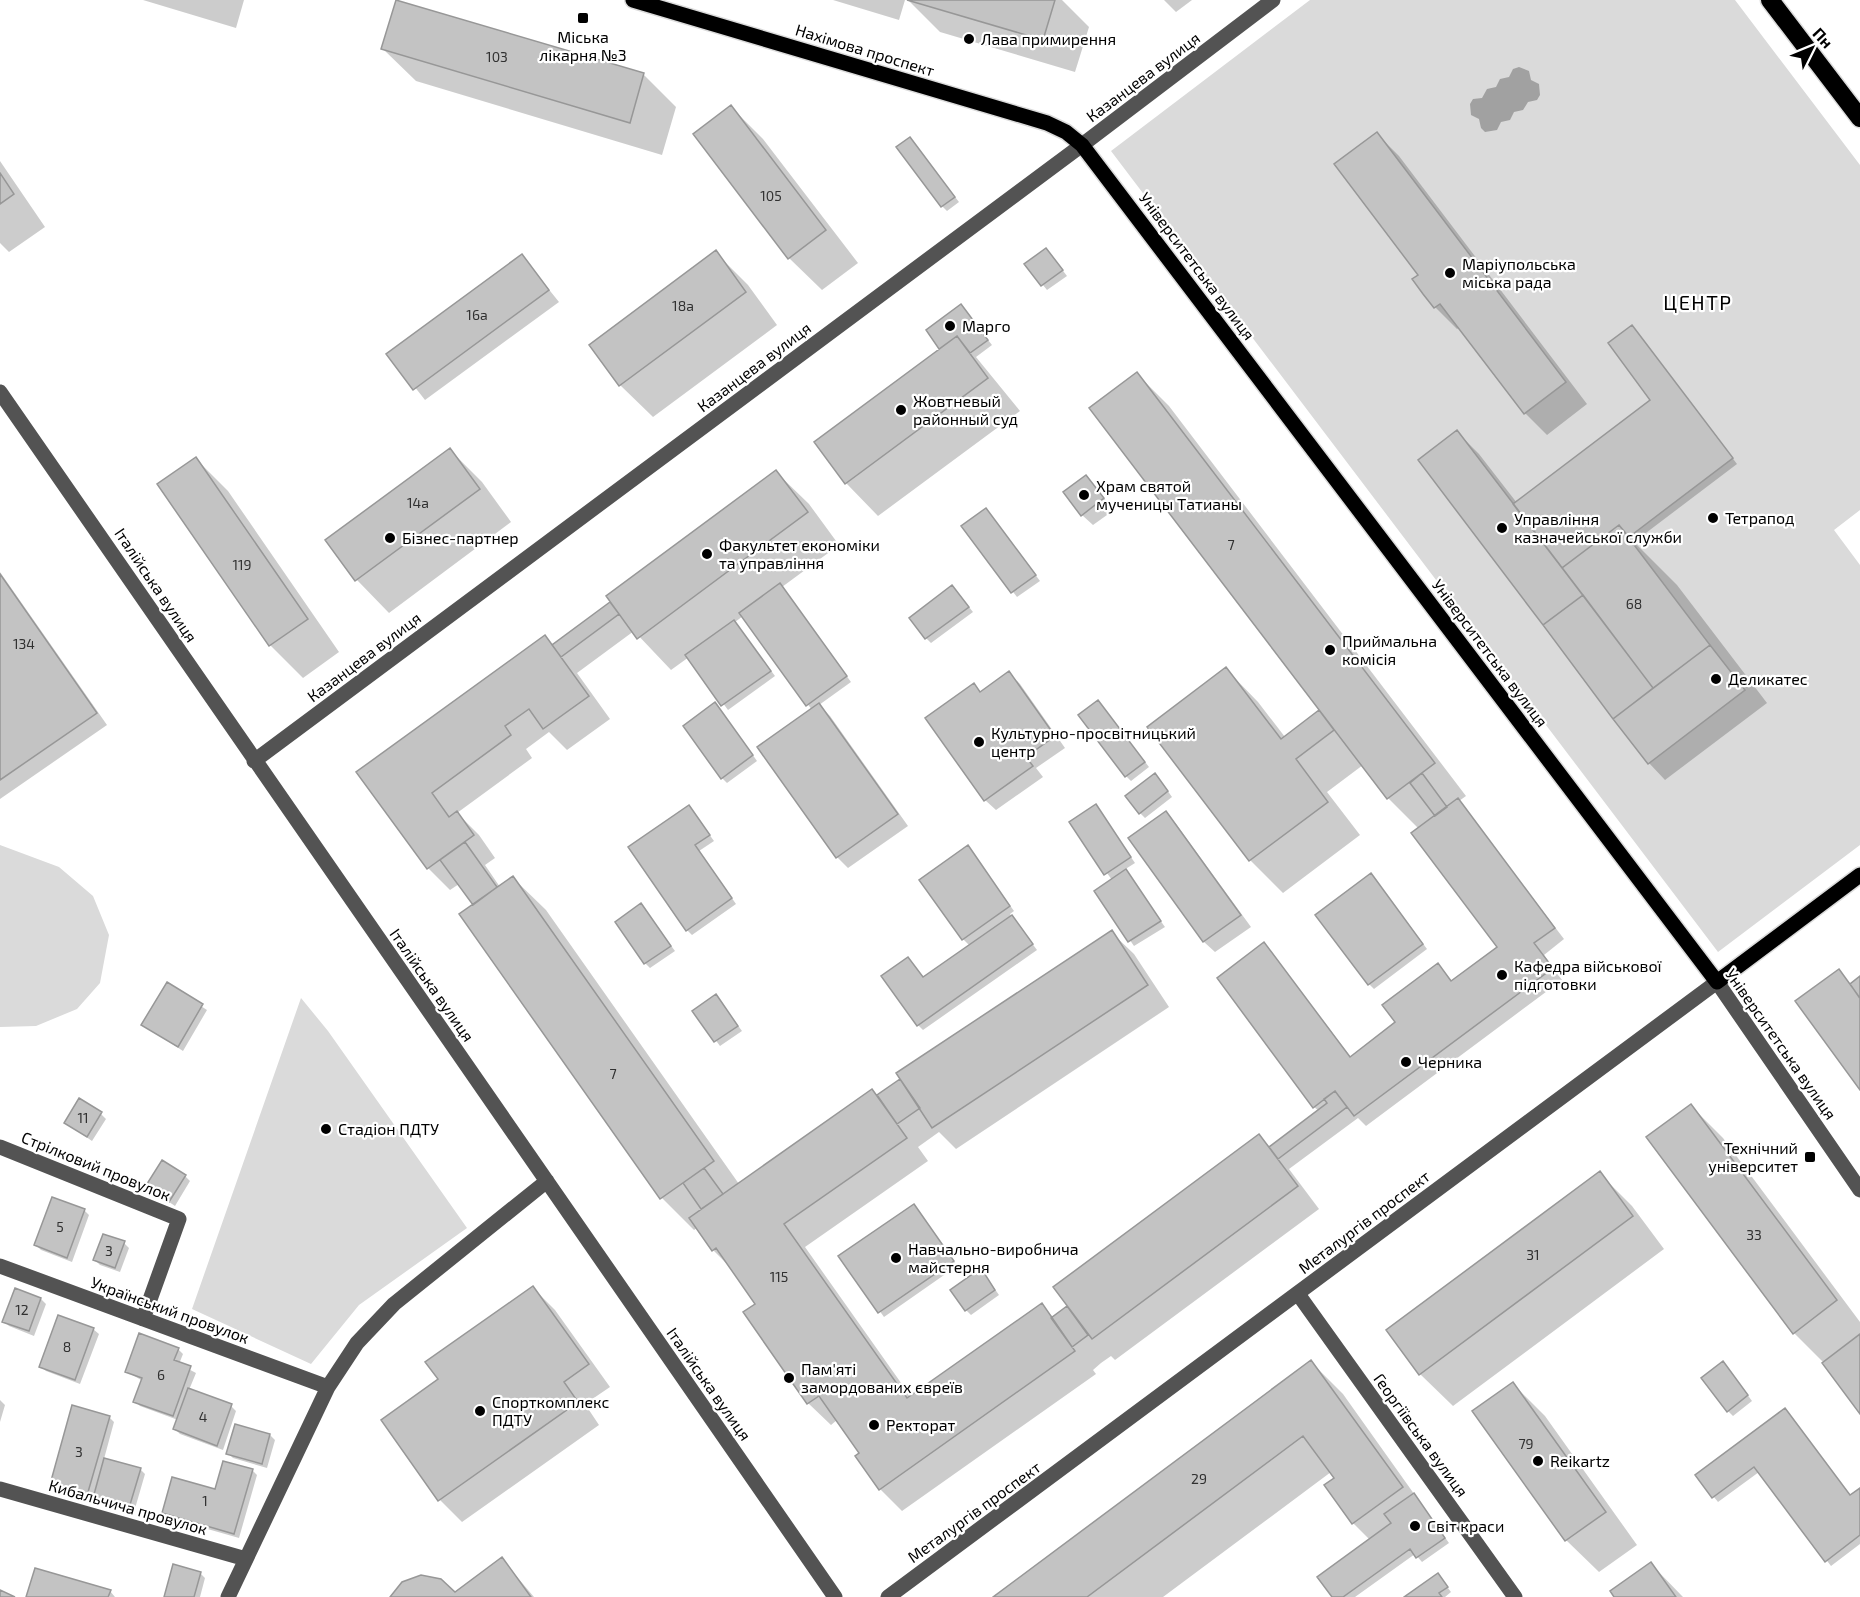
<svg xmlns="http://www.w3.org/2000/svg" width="1860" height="1597" font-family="'Exo 2',sans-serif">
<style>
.green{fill:#dadada}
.water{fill:#a1a1a1}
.shadow{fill:#0003}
.building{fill:#c3c3c3;stroke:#979797;stroke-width:1.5}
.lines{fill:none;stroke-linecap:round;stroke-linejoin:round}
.major-casing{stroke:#dbdbdb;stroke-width:18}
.highway-casing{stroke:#dbdbdb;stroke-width:21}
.minor{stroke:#535353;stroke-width:15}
.major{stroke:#000;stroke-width:15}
.highway{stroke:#000;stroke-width:18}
.poi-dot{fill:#000;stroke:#fff;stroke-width:2}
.labels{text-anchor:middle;stroke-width:4.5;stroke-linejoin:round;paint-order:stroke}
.number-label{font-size:14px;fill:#313131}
.poi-label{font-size:16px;fill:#000;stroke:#fff;text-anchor:start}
.street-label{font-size:16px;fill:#000;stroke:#fff}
.quarter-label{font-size:20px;letter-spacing:1.5px;fill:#000;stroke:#fff}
</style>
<rect width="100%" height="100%" fill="#fff"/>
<path class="green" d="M1310,0H1735L1860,165V510L1834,530L1860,565V845L1718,952L1111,151Z
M0,845L59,867L93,896L109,935L100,983L77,1009L36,1026L0,1027Z
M301,998L328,1031L467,1228L359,1305L311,1364L192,1309Z"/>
<path class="water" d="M1519,67L1529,71L1531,80L1539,84L1540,95L1537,100L1528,102L1523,110L1514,112L1510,120L1501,122L1497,130L1485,132L1481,128L1479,119L1471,115L1470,104L1473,99L1482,98L1487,89L1496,87L1500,79L1509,77L1513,69Z"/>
<path class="shadow" d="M143,0H244L236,28Z
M833,0H905L899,20Z
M908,0H1062L1089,27L1075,72L940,32Z
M1164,0H1192L1176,12Z
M397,1L644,75L676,107L662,155L416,81L383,49Z
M731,107L763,139L858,263L822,290L789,258Z
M1377,134L1399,156L1587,404L1547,435L1525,413L1460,327L1457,329L1435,307L1420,275Z
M910,139L959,202L947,211L942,206Z
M0,161L45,227L9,252L0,243Z
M715,252L748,285L777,325L653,417L620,385Z
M1051,255L1067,276L1047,290L1026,264Z
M522,256L559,302L425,400L389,354Z
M961,306L992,345L976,357L1020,411L878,516L846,483L941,349L928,331Z
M1637,332L1737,464L1634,542L1677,585L1767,703L1665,780L1649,763L1420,461L1457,432L1479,454L1517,503L1652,400Z
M1137,374L1169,406L1466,796L1459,801L1564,939L1544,955L1562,980L1366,1126L1358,1118L1289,1169L1319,1209L1115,1360L1111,1356L1101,1363L1093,1370L1096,1374L902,1511L880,1489L861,1454L837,1420L831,1425L808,1403L757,1305L733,1270L713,1250L697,1228L694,1230L662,1198L461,914L475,905L459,884L450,890L428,868L358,772L545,637L553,646L614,609L776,472L809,504L839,545L782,587L851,682L819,705L830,716L908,826L848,868L837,857L759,748L812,710L743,616L735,622L775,676L728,710L689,657L671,670L634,631L577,673L610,719L567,750L549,732L526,749L532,758L457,813L479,835L495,858L485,865L500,887L513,878L546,910L739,1184L872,1091L878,1096L1111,932L1134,954L1169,1007L956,1149L939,1132L918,1147L928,1161L805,1247L911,1397L1041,1305L1054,1318L1259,1136L1270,1147L1319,1111L1314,1107L1264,944L1351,1057L1398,1023L1438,965L1453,982L1499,948L1419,829L1388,798L1363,765L1327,792L1360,835L1283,893L1251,861L1149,728L1226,669L1258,702L1285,737L1321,710Z
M450,450L482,482L511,522L389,613L357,580L327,541Z
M196,459L228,491L339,652L303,678L270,645L159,484Z
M1086,477L1114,510L1093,525L1082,515Z
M991,515L1040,581L1017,597L963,527Z
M0,572L107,725L0,799Z
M957,592L973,612L931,643L926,638Z
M1009,673L1020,684L1065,748L1036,768L1043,777L996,810L985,800L974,685L981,693Z
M1103,707L1149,767L1131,781L1126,776Z
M720,709L757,761L727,783L722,778Z
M1160,780L1172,797L1145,818L1140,813Z
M1096,806L1135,863L1124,870L1165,927L1134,946L1096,891L1112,880L1071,823Z
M693,812L714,841L699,851L736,904L692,935L687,930Z
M1166,813L1176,824L1251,927L1215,952L1204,942L1130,839Z
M968,847L1014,911L1010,914L1037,950L923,1030L918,1025L908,959L924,979L970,946L963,939Z
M1376,880L1427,949L1374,989L1369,984Z
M641,905L675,951L650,968L645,963Z
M167,984L207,1010L183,1051L143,1025Z
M720,1001L742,1031L720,1046L694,1011Z
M1691,1106L1723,1138L1860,1322V1411L1824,1363L1794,1333Z
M101,1114L106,1119L92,1141L66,1123Z
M1599,1173L1632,1206L1664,1249L1453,1406L1420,1374Z
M185,1176L190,1181L175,1206L147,1187Z
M914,1205L957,1266L884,1317L840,1256Z
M84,1210L89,1215L72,1262L41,1250L36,1245Z
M124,1243L129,1248L120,1272L100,1265L95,1260Z
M985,1275L999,1295L971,1315L966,1310Z
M533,1288L555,1310L610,1387L585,1404L599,1425L462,1522L440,1500V1380Z
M41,1299L46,1304L34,1336L9,1326L4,1321Z
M93,1329L99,1334L80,1384L46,1371L41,1366Z
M178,1349L183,1354L179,1364L196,1373L189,1390L231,1406L236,1411L223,1450L180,1434L175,1429L178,1420L140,1406L135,1401L143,1381L127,1372Z
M1311,1362L1343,1394L1449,1543L1422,1562L1415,1554L1355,1597H1334L1370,1540L1353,1523L1331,1472L1163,1597H995Z
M1728,1368L1752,1401L1733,1416L1728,1411Z
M1513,1384L1545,1416L1637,1545L1599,1572L1566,1540Z
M0,1400L5,1405L0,1422Z
M1790,1415L1851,1496L1860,1489V1544L1831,1566L1759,1472L1718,1502L1697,1476Z
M109,1417L114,1422L104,1459L140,1469L145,1474L134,1512L100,1503L93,1496L91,1503L55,1493L50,1488Z
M270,1435L275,1440L267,1468L233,1458L228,1453Z
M252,1470L257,1475L239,1538L169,1518L164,1513L216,1491Z
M502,1559L534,1597H392L455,1594Z
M1651,1564L1683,1597H1616Z
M200,1573L205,1578L200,1597H165Z
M1442,1580L1451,1592L1445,1597H1407Z
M110,1591L115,1597H28Z"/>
<path class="building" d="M396,0L644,73L630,123L381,49Z
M907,0H1055L1043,40Z
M731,105L826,230L788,259L693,134Z
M1377,132L1566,382L1524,414L1440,304L1434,308L1423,294L1412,279L1418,275L1334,164Z
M910,137L955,197L941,207L896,147Z
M0,173L14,194L0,204Z
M1046,248L1063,270L1041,286L1024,264Z
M716,250L746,292L619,386L589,345Z
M522,254L549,290L413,390L386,354Z
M961,304L988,340L970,353L957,336L939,349L926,330Z
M1632,325L1733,458L1629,537L1619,525L1562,568L1513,504L1650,400L1608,343Z
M957,336L988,378L845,484L814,442Z
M1137,372L1435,763L1387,799L1089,408Z
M1457,430L1583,595L1543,625L1418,460Z
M450,448L480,489L355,581L325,540Z
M196,457L308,619L269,646L157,484Z
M776,470L808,512L637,639L606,596Z
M1086,475L1104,498L1081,516L1063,492Z
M986,508L1036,575L1011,593L961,526Z
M1619,525L1710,645L1653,688L1562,568Z
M0,574L97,713L0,780Z
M780,583L847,676L806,706L739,613Z
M952,585L969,607L925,639L909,618Z
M1583,595L1653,688L1613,719L1543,625Z
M610,602L619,614L561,657L552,645Z
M734,620L771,671L721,706L685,655Z
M545,635L589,696L543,729L529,709L505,726L511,735L432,793L449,817L457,811L474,835L427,869L356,772Z
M1710,645L1745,690L1648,764L1613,719Z
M1226,667L1281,739L1319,710L1334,730L1296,759L1328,802L1249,861L1147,727Z
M1009,671L1055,736L1026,757L1033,766L984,801L925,718L974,683L980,692Z
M1098,700L1145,762L1125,777L1078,715Z
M715,702L753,755L721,779L683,726Z
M819,703L898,814L836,858L757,747Z
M1155,773L1168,791L1139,814L1125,796Z
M1422,773L1447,807L1435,816L1410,783Z
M1458,798L1555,928L1534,943L1553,968L1354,1116L1335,1091L1313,1108L1217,978L1264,942L1350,1057L1395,1022L1382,1005L1438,963L1451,981L1497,947L1411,833Z
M1096,804L1131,857L1104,875L1069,822Z
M689,805L710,835L695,845L732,898L686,931L628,847Z
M1166,811L1241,915L1203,942L1128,838Z
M465,842L497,887L473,905L440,860Z
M968,845L1010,906L962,940L919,880Z
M1126,869L1161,921L1128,942L1094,891Z
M1371,873L1423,944L1368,985L1315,915Z
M513,876L714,1161L660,1199L459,914Z
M641,903L671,946L644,964L615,922Z
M1012,915L1033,944L917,1026L881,976L908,957L923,977Z
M1112,930L1148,985L932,1128L896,1073Z
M1839,969L1860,998V1090L1795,1001Z
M1860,976V996L1859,997L1850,984Z
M167,982L203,1004L178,1047L141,1025Z
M716,994L738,1026L714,1042L692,1011Z
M900,1079L920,1108L897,1124L877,1095Z
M872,1089L907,1138L784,1224L907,1398L1042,1303L1075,1351L879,1490L855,1456L859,1453L819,1396L807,1404L743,1312L755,1304L716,1248L712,1251L689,1218Z
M1335,1091L1347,1107L1278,1159L1269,1147L1327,1103L1324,1099Z
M79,1098L102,1112L87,1137L64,1123Z
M1691,1104L1837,1300L1793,1334L1646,1137Z
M1259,1134L1298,1186L1092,1339L1053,1287Z
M162,1160L186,1175L169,1202L145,1187Z
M704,1168L723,1194L701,1209L683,1183Z
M1600,1171L1633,1216L1419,1375L1386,1330Z
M52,1197L85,1209L67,1258L34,1245Z
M914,1204L954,1261L878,1313L838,1256Z
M103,1234L125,1241L115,1268L93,1260Z
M981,1268L995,1290L965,1311L950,1290Z
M533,1286L589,1364L564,1382L578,1402L438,1501L381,1420L438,1379L425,1362Z
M15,1288L41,1298L29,1331L2,1322Z
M1067,1306L1088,1335L1072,1347L1051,1318Z
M58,1315L94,1328L75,1380L39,1367Z
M139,1333L179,1348L174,1360L191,1366L173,1416L133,1402L142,1378L125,1372Z
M1860,1334V1414L1822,1363Z
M1311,1360L1403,1487L1352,1524L1324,1485L1334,1478L1303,1436L1087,1597H993Z
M1723,1361L1748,1395L1727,1412L1701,1378Z
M1513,1382L1606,1512L1565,1541L1472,1411Z
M188,1388L232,1404L217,1446L173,1429Z
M72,1405L110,1416L86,1499L49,1488Z
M1785,1408L1850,1495L1860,1488V1535L1825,1562L1754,1467L1712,1498L1695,1475Z
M235,1424L270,1434L262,1464L226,1454Z
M104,1458L141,1468L129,1508L93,1498Z
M223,1461L253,1469L234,1534L162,1513L172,1477L215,1489Z
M1414,1493L1445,1538L1416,1558L1410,1549L1343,1597H1332L1317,1577L1391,1523L1384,1514Z
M502,1557L531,1597H390L402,1582L421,1575L441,1579L455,1592Z
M1651,1562L1676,1597H1614L1610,1591Z
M173,1564L201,1572L194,1597H164Z
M35,1568L111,1590L108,1597H26Z
M1438,1573L1448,1587L1439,1593L1442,1597H1404Z
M0,1590L15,1597H0Z"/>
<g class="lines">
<defs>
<path id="major" d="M633,0L1047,123L1066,132L1082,145L1717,982L1860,875"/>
<path id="highway" d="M1770,0L1860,118"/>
</defs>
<use href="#major" class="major-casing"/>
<use href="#highway" class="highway-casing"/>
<path class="minor" d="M0,392L835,1597
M254,761L1082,145L1273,0
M0,1147L179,1219L143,1319
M0,1266L328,1387
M1298,1294L1515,1597
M0,1489L246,1559
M228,1597L328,1387L357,1343L394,1304L547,1181
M888,1597L1717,982L1860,1190"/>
<use href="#major" class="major"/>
<use href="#highway" class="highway"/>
</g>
<g class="poi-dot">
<rect x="577" y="12" width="12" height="12" rx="3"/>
<circle cx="969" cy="39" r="6"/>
<circle cx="1450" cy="273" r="6"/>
<circle cx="950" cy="326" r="6"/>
<circle cx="901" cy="410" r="6"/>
<circle cx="1084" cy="495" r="6"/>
<circle cx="1713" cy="518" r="6"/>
<circle cx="1502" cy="528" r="6"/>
<circle cx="390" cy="538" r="6"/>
<circle cx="707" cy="554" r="6"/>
<circle cx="1330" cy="650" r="6"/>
<circle cx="1716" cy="679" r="6"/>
<circle cx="979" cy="742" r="6"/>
<circle cx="1502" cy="975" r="6"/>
<circle cx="1406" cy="1062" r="6"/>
<circle cx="326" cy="1129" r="6"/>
<rect x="1804" y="1151" width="12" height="12" rx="3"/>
<circle cx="896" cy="1258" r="6"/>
<circle cx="789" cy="1378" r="6"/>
<circle cx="480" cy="1411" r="6"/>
<circle cx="874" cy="1425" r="6"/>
<circle cx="1538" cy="1461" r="6"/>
<circle cx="1415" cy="1526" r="6"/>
</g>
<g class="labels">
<g class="number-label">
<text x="497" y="62">103</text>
<text x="771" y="201">105</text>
<text x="683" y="311">18а</text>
<text x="477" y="320">16а</text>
<text x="418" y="508">14а</text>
<text x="1231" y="550">7</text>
<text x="242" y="570">119</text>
<text x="1634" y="609">68</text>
<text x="24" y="649">134</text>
<text x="613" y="1079">7</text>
<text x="83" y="1123">11</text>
<text x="60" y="1232">5</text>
<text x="1754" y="1240">33</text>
<text x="109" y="1256">3</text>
<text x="1533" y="1260">31</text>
<text x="779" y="1282">115</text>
<text x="22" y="1315">12</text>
<text x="67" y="1352">8</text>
<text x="161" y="1380">6</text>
<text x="203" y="1422">4</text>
<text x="1526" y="1449">79</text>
<text x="79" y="1457">3</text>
<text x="1199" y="1484">29</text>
<text x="205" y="1506">1</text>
</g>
<g class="poi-label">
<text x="583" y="43" text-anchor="middle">Міська<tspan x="583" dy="18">лікарня №3</tspan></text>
<text x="981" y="45">Лава примирення</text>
<text x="1462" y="270">Маріупольська<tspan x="1462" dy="18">міська рада</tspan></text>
<text x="962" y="332">Марго</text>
<text x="913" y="407">Жовтневый<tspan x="913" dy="18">районный суд</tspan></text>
<text x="1096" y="492">Храм святой<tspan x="1096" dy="18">мученицы Татианы</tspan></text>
<text x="1725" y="524">Тетрапод</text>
<text x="1514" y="525">Управління<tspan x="1514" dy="18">казначейської служби</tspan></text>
<text x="402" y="544">Бізнес-партнер</text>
<text x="719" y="551">Факультет економіки<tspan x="719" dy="18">та управління</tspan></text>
<text x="1342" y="647">Приймальна<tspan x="1342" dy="18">комісія</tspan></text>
<text x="1728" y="685">Деликатес</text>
<text x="991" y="739">Культурно-просвітницький<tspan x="991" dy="18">центр</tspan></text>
<text x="1514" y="972">Кафедра військової<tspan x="1514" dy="18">підготовки</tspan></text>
<text x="1418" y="1068">Черника</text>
<text x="338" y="1135">Стадіон ПДТУ</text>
<text x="1798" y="1154" text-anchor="end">Технічний<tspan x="1798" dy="18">університет</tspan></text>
<text x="908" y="1255">Навчально-виробнича<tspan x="908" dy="18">майстерня</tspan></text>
<text x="801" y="1375">Пам'яті<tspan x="801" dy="18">замордованих євреїв</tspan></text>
<text x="492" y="1408">Спорткомплекс<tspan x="492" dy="18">ПДТУ</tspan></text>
<text x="886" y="1431">Ректорат</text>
<text x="1550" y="1467">Reikartz</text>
<text x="1427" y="1532">Свiт краси</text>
</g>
<g class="street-label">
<text transform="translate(865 50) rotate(17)" y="6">Нахімова проспект</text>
<text transform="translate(1143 77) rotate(-37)" y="6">Казанцева вулиця</text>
<text transform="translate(1197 266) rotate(53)" y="6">Університетська вулиця</text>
<text transform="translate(754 367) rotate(-37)" y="6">Казанцева вулиця</text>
<text transform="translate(156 585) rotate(56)" y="6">Італійська вулиця</text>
<text transform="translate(1490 653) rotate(53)" y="6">Університетська вулиця</text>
<text transform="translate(364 657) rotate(-37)" y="6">Казанцева вулиця</text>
<text transform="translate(432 985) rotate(55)" y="6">Італійська вулиця</text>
<text transform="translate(1781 1044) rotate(55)" y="6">Університетська вулиця</text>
<text transform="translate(96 1166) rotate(22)" y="6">Стрілковий провулок</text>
<text transform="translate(1364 1222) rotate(-37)" y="6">Металургів проспект</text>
<text transform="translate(170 1310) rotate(20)" y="6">Український провулок</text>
<text transform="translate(709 1384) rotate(55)" y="6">Італійська вулиця</text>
<text transform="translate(1421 1435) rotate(54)" y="6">Георгіївська вулиця</text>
<text transform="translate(128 1507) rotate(16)" y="6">Кибальчича провулок</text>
<text transform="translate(974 1512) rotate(-36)" y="6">Металургів проспект</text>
</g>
<g class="quarter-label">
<text x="1698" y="310">ЦЕНТР</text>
</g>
</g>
<g transform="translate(1812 48) rotate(47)" stroke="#ffffff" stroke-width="4.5" paint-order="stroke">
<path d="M0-4.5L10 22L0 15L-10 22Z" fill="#000000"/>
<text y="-9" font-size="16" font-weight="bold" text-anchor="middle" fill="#000000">Пн</text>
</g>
</svg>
